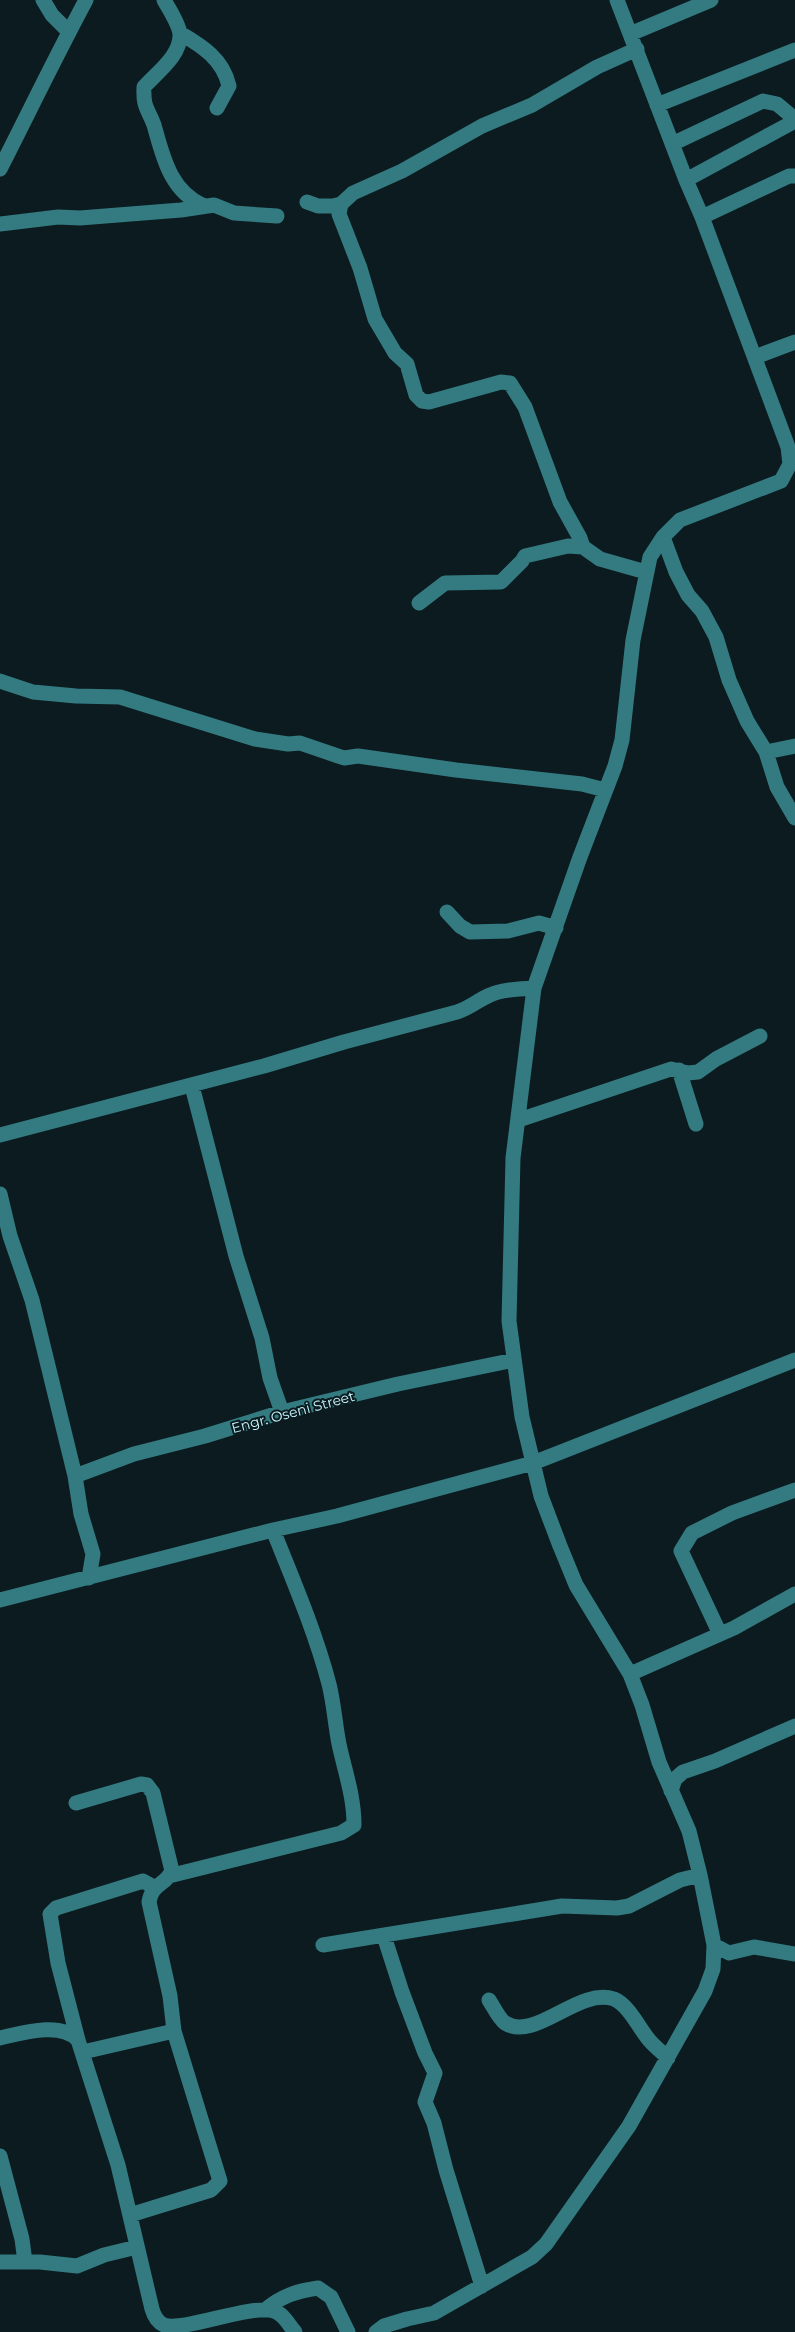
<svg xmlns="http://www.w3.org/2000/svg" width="795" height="2332" font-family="Montserrat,sans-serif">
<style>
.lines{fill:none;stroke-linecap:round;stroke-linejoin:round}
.minor{stroke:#337b81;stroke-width:15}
.labels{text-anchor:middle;stroke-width:4;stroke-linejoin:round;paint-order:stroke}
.street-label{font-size:14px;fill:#c9f7ff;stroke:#0b1b1f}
</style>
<rect width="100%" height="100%" fill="#0b1b1f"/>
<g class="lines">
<path class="minor" d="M43,0L52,15L69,32
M164,0C169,9 179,24 180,34C181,56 156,73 144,87C143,109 148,108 154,125C163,157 170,191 204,206
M180,33C202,46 223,59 229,86L217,108
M630,34L711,0
M657,105L795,50
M672,144L763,101L777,104L795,119
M0,169C29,112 56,56 86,0
M686,180L795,121
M307,202L318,206H333L341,204L353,193L402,171L482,126L532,105L597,67L637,49
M341,204L339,214L360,268L375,319L395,353L407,364L416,395L422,401L429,402L501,382L510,383L525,407L560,502L580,538L583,547L600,559L646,572
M702,217L789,176H795
M0,224L58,217L80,218L181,210L214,205L234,213L277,216
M755,357L795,342
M663,537L676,572L688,595L702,611L716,637L729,680L747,721L766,752L777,787L795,818
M419,603L445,583L501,582L522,561L525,556L568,546L583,547
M0,681L33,692L76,696L120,697L255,739L288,744L300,743L344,758L358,756L456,770L582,784L605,790
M766,752L795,746
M447,912L460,926L470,932L508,931L539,923L556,928
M679,1070L696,1124
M192,1086L236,1256L262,1338L270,1378L282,1412
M519,1120L671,1069L688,1073L698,1072L716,1059L760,1036
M0,1135L264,1066L344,1042L457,1012C470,1008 478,1000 490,995C503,989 520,989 534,988
M0,1194L10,1236L32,1300L75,1476L81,1514L93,1554L89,1578
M75,1476L134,1454L205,1436L282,1412L398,1384L514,1360
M0,1600L273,1530L337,1516L533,1463L795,1360
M720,1634L681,1551L692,1533L732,1513L795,1490
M630,1674L734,1628L795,1594
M671,1791L675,1779L683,1772L715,1761L795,1726
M76,1803L141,1784L147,1785L153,1793L172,1871C165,1886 152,1883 149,1902L170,1996L174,2031L83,2052
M169,1876L341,1833L354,1825C354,1796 345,1772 339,1744C335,1724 334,1704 329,1684C315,1631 293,1580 273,1530
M384,1936L402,1992L425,2053L435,2073L425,2102L434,2123L446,2170L482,2286
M323,1945L562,1906L617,1908L629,1906L680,1880L700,1875
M714,1945L729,1953L754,1947L795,1954
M489,2000C493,2006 499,2019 505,2023C536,2042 578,1987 614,1999C629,2005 640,2030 650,2041C655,2047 662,2052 668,2058
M0,2038C22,2033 61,2021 78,2040L118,2165L152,2309C154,2316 157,2322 164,2325C184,2332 249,2304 274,2311C284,2314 288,2324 295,2332
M78,2040L58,1963L50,1914L56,1908L143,1881L154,1887
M0,2156L22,2239L25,2262
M130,2215L211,2190L220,2181L174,2031
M0,2262H40L77,2266L104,2255L137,2247
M265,2310C281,2296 297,2291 318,2288L331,2297L348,2332
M376,2332L384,2326L407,2319L434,2313L532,2257L546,2244L629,2126L705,1991L713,1969L714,1945L700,1875L689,1831L659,1762L642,1705L630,1674L576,1585L560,1546L541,1496L522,1417L509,1321L513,1158L534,988L580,857L615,766L622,740L633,640L650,557L663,537L680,520L781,481L790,464L788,447L702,217L686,180L617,0"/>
</g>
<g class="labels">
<g class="street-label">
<text transform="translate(293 1412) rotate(-15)" y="5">Engr. Oseni Street</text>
</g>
</g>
</svg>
